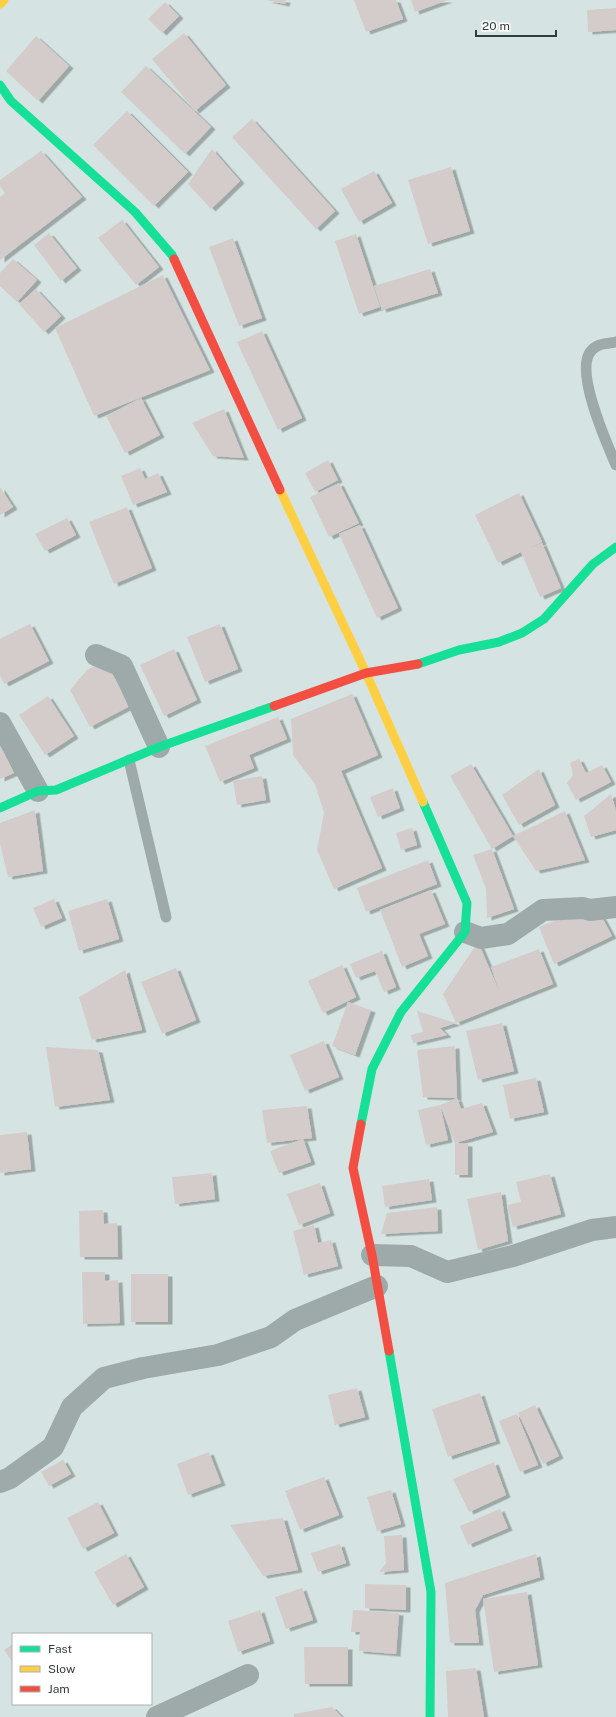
<svg xmlns="http://www.w3.org/2000/svg" width="616" height="1717" font-family="'Public Sans',sans-serif">
<style>
.building{fill:#d4cccb;filter:url(#shadow)}
.lines{fill:none;stroke-linecap:round;stroke-linejoin:round}
.lane{stroke:#9eaaa9;stroke-width:11}
.street{stroke:#9eaaa9;stroke-width:22}
.fast{stroke:#16e098;stroke-width:9}
.slow{stroke:#ffcf43;stroke-width:9}
.jam{stroke:#f24e42;stroke-width:9}
</style>
<defs>
<filter id="shadow"><feDropShadow dx="4.5" dy="2.5" stdDeviation="0" flood-color="#0004"/></filter>
</defs>
<rect width="100%" height="100%" fill="#d5e4e2"/>
<path class="building" d="M266,0H286L285,4Z
M354,0H396L403,19L366,32Z
M411,0H448L415,12Z
M165,2L179,16L162,33L148,19Z
M616,8V30L588,32L587,10Z
M184,33L226,85L195,111L152,59Z
M36,36L69,66L38,101L6,71Z
M146,66L211,127L185,154L121,92Z
M127,111L188,172L154,206L93,145Z
M252,119L335,211L316,229L232,137Z
M212,149L240,181L211,209L188,184Z
M41,151L82,197L0,260V197L5,193L0,186V180Z
M451,167L470,231L428,244L408,180Z
M374,171L392,203L359,222L341,189Z
M122,220L159,267L136,285L98,238Z
M49,233L77,268L61,281L34,245Z
M356,234L380,307L359,314L335,241Z
M233,238L262,318L239,326L209,247Z
M13,259L37,280L17,302L0,286V273Z
M430,269L438,293L382,310L374,286Z
M163,275L210,370L94,416L55,328Z
M36,289L61,316L44,332L19,304Z
M262,331L302,418L278,430L237,342Z
M141,398L160,435L125,453L106,416Z
M224,409L244,458L213,456L192,423Z
M328,460L338,480L315,492L305,473Z
M140,468L145,479L158,473L167,492L133,505L121,476Z
M339,483L359,523L329,537L310,497Z
M0,487L13,507L0,515Z
M519,493L542,542L528,549L542,543L561,588L540,597L521,552L498,563L475,515Z
M127,507L152,568L114,584L89,522Z
M67,518L76,535L45,551L35,534Z
M360,525L398,608L377,618L339,534Z
M30,624L49,661L4,684L0,675V639Z
M220,624L238,669L205,682L187,637Z
M174,649L197,700L164,716L140,665Z
M105,661L130,706L90,727L70,690L87,670Z
M352,694L378,755L341,771L382,868L334,889L317,850L324,813L315,784L293,755L291,719Z
M48,696L74,736L45,755L19,715Z
M278,717L287,739L249,755L254,768L220,782L205,746Z
M0,745L14,773L0,779Z
M579,759L586,773L602,765L611,782L576,800L567,783L573,775L570,763Z
M471,764L513,836L492,849L450,776Z
M539,769L555,805L519,825L502,795Z
M262,776L266,800L237,805L233,781Z
M393,788L400,808L378,817L370,797Z
M611,794L616,811V830L591,837L584,816Z
M35,810L43,871L8,877L0,844V823Z
M565,811L585,860L536,871L513,836Z
M412,828L417,845L401,850L396,833Z
M492,849L514,909L487,918L486,889L473,855Z
M428,860L437,884L366,912L357,888Z
M431,890L445,924L419,934L428,956L402,967L380,910Z
M54,899L62,918L41,927L33,908Z
M107,899L119,939L79,951L68,911Z
M582,910H598L612,936L554,964L539,927Z
M478,942L500,993L491,967L539,949L553,984L456,1023L443,994Z
M382,951L396,987L384,992L375,971L356,978L350,964Z
M342,965L356,997L323,1013L308,981Z
M176,968L196,1020L162,1034L141,982Z
M125,970L142,1030L92,1040L79,997Z
M348,1002L371,1010L355,1055L332,1046Z
M417,1011L456,1023L440,1028L447,1035L413,1043L411,1035L423,1032Z
M502,1023L514,1071L478,1080L466,1031Z
M324,1041L339,1077L305,1091L290,1055Z
M455,1046L457,1098L461,1109L482,1103L493,1132L455,1143L468,1144V1175H455V1143L440,1105L448,1140L426,1145L418,1110L440,1105L457,1098L423,1097L417,1050Z
M46,1047L98,1050L110,1100L55,1107Z
M536,1078L544,1112L510,1119L503,1085Z
M307,1106L312,1138L267,1143L262,1110Z
M27,1132L31,1169L0,1173V1135Z
M303,1139L311,1162L279,1173L270,1151Z
M212,1173L215,1199L175,1204L172,1177Z
M550,1174L561,1214L513,1227L507,1205L521,1202L516,1182Z
M429,1179L432,1200L385,1207L382,1186Z
M320,1183L330,1213L299,1225L287,1194Z
M501,1192L508,1241L478,1250L467,1199Z
M437,1207L438,1231L381,1234L387,1213Z
M103,1210L104,1224L117,1223L118,1257H80L79,1211Z
M314,1225L318,1243L331,1240L338,1266L304,1275L293,1231Z
M82,1272H105V1281L118,1280L120,1323L83,1324Z
M131,1274H168V1322H131Z
M357,1388L365,1417L335,1425L328,1395Z
M480,1393L496,1441L448,1457L432,1409Z
M535,1405L559,1456L543,1464L518,1413Z
M517,1414L538,1465L520,1472L499,1421Z
M209,1452L221,1483L188,1495L177,1464Z
M63,1460L71,1474L49,1486L41,1472Z
M494,1462L506,1495L469,1512L453,1479Z
M324,1477L339,1515L300,1530L285,1491Z
M391,1490L401,1524L377,1531L367,1497Z
M98,1502L114,1533L83,1549L67,1518Z
M500,1509L508,1528L468,1545L460,1526Z
M283,1518L298,1570L263,1576L230,1525Z
M402,1535L404,1570L379,1572L386,1563L384,1536Z
M340,1544L346,1563L318,1572L311,1553Z
M126,1554L144,1587L113,1605L94,1572Z
M536,1554L540,1577L483,1595L475,1610L479,1643H450L445,1583Z
M365,1584L406,1585V1610L365,1608Z
M302,1588L313,1620L286,1629L275,1597Z
M527,1592L538,1665L494,1672L483,1599Z
M260,1610L270,1641L238,1652L228,1621Z
M353,1610L399,1613L396,1654L359,1651L360,1632H351Z
M13,1644V1663L4,1650Z
M304,1647H348V1684H305Z
M476,1668L484,1717H448L446,1671Z
M332,1707L342,1717H294V1714Z"/>
<g class="lines">
<path class="lane" d="M616,342C607,344 597,343 591,351C574,370 607,444 616,465
M129,760L166,917"/>
<path class="street" d="M96,655L122,666L159,747
M0,723L38,791
M465,932L481,938L508,934L543,910L583,908L590,910L616,907
M372,1255L411,1256L447,1272L513,1256L592,1230L616,1227
M0,1482L10,1478L53,1447L72,1407L104,1378L143,1368L218,1355L271,1337L295,1320L377,1286
M157,1717L248,1675"/>
<path class="fast" d="M0,85L11,101L135,212L172,255L174,259
M418,664L459,650L499,642L522,633L544,619L593,564L616,547
M0,808L38,791L56,790L159,747L274,706
M361,1124L372,1069L401,1012L465,932L467,903L423,802
M389,1351L431,1592L430,1717"/>
<path class="slow" d="M0,4L4,0
M280,490L366,673L423,802"/>
<path class="jam" d="M174,259L280,490
M274,706L366,673L418,664
M361,1124L353,1168L372,1255L389,1351"/>
</g>
<rect x="12" y="1633" width="140" height="72" fill="#ffffff" stroke="#adb1b1"/>
<rect x="20" y="1646" width="20" height="6" fill="#16e098" stroke="#adb1b1"/>
<text x="48" y="1653" font-size="12" fill="#323c3b">Fast</text>
<rect x="20" y="1666" width="20" height="6" fill="#ffcf43" stroke="#adb1b1"/>
<text x="48" y="1673" font-size="12" fill="#323c3b">Slow</text>
<rect x="20" y="1686" width="20" height="6" fill="#f24e42" stroke="#adb1b1"/>
<text x="48" y="1693" font-size="12" fill="#323c3b">Jam</text>
<path d="M476 30v6h80v-6" fill="none" stroke="#323c3b" stroke-width="2"/>
<text x="482" y="30" font-size="12" fill="#323c3b" stroke="#ffffff" stroke-width="3" paint-order="stroke">20 m</text>
</svg>
